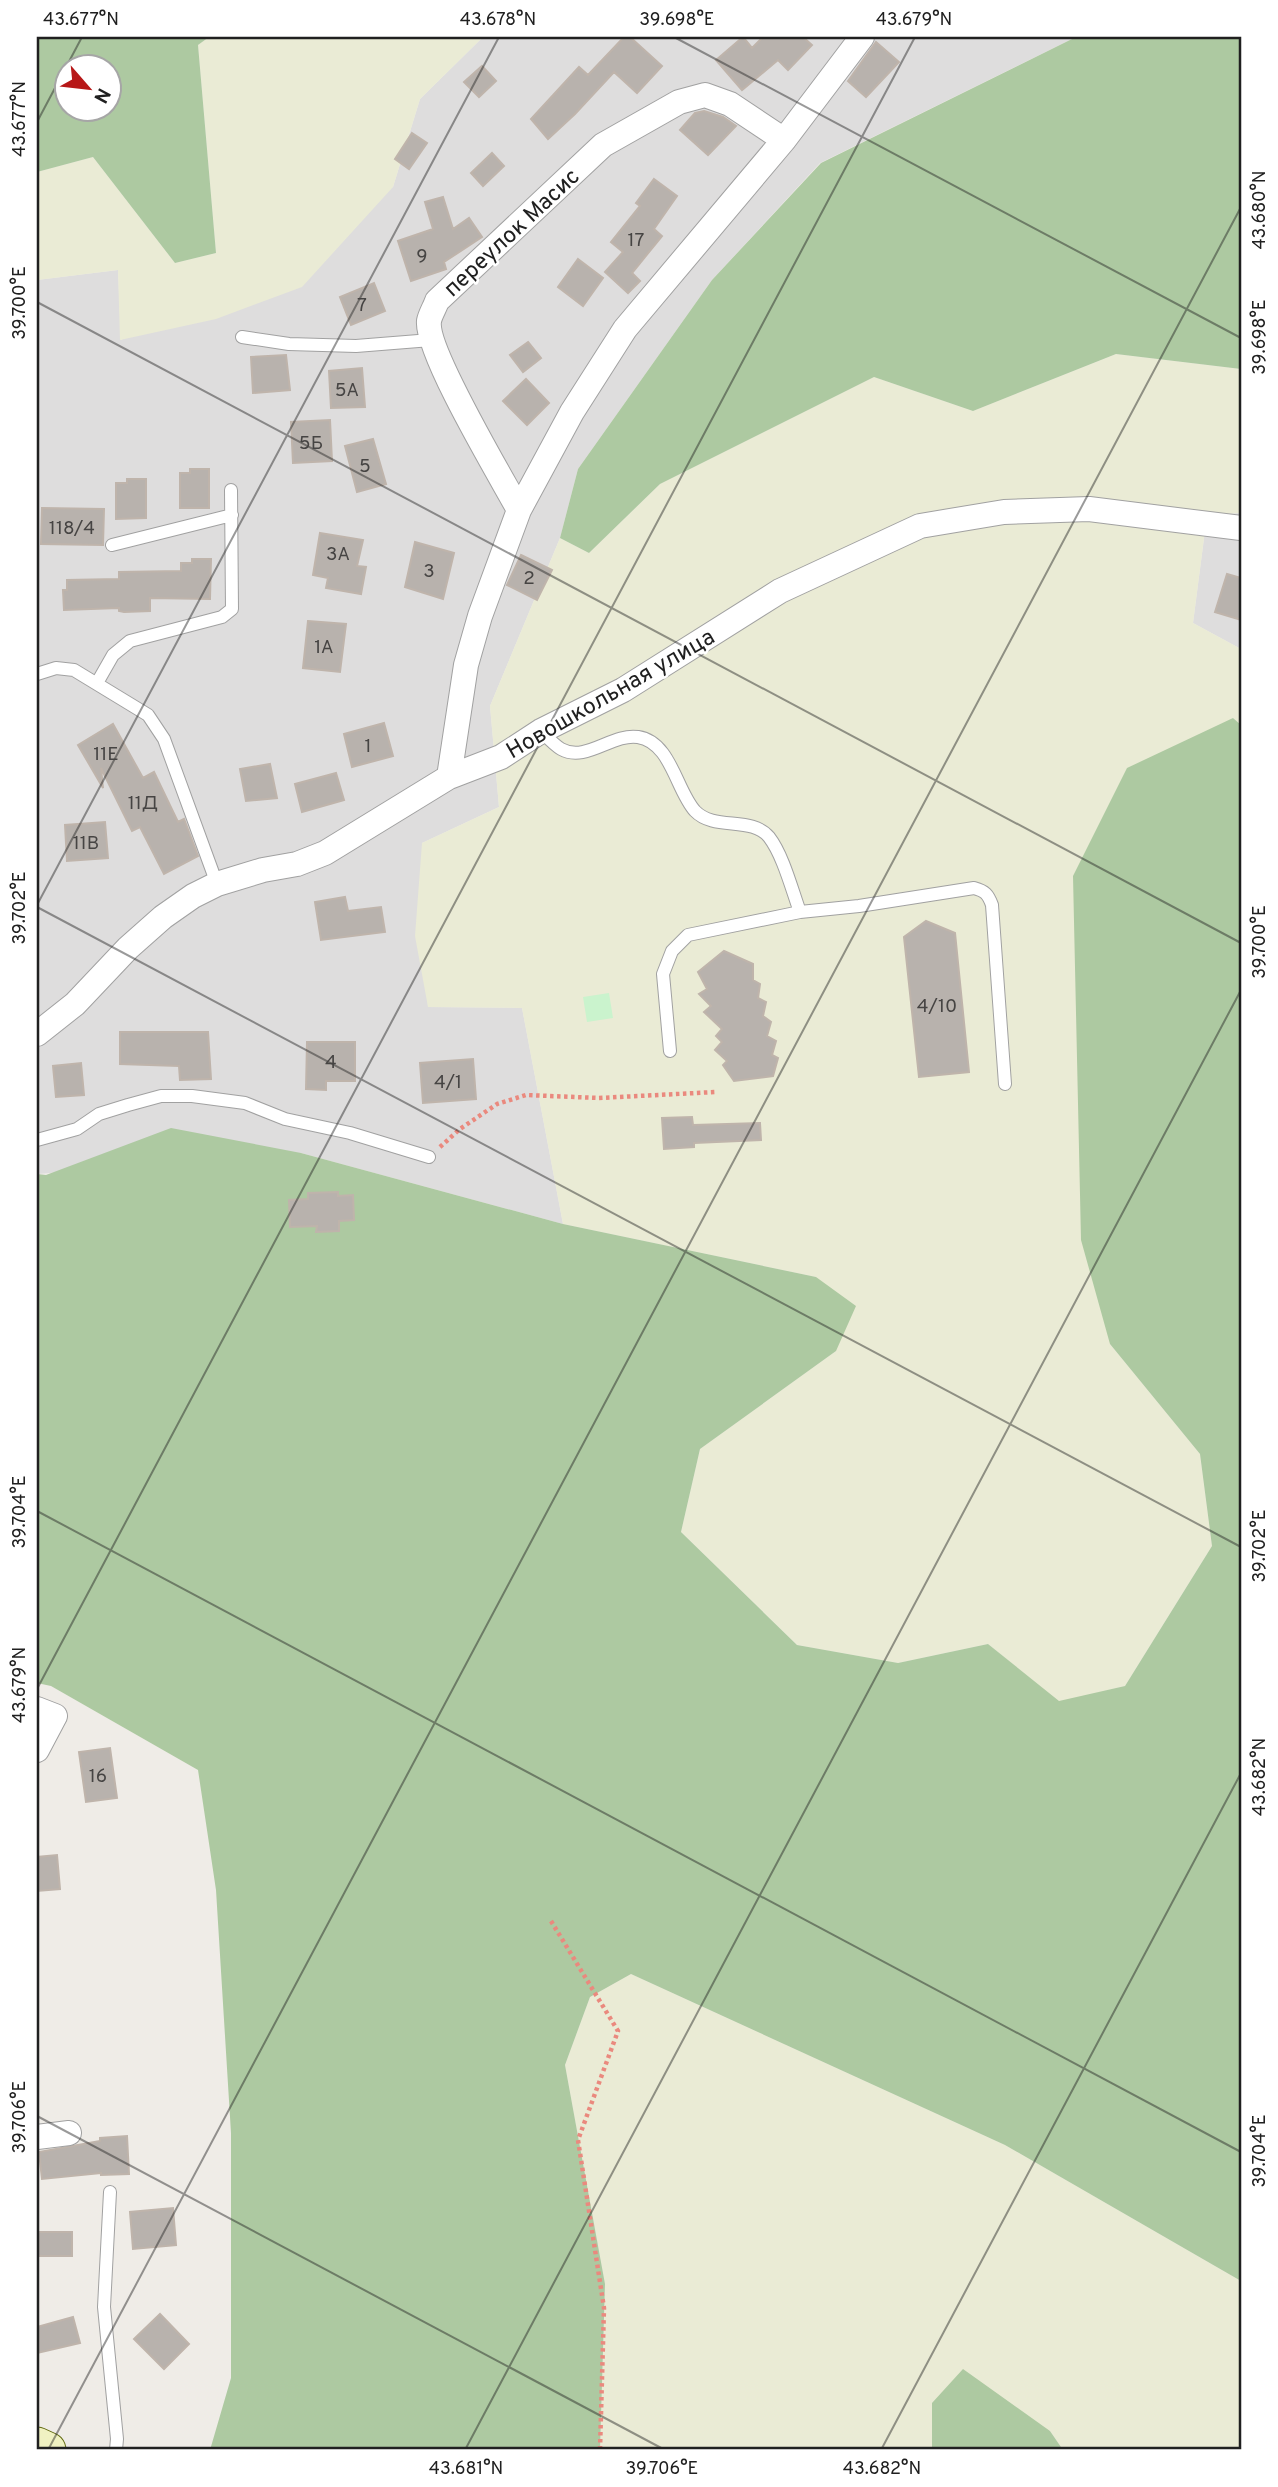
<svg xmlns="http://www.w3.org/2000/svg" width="1278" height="2487" font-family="Overpass,sans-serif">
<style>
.residential{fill:#dedddd}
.farmland{fill:#eaebd5}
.forest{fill:#adc9a1;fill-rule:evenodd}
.park{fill:#caf3cd}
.building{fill:#b8b2ad;stroke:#bfb4ab;stroke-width:2}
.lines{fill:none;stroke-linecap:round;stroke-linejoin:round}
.lane-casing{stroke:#a1a1a1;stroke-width:14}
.street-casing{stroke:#a1a1a1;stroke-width:26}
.secondary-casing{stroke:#626b12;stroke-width:37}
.path{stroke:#ea897e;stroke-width:4.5;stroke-dasharray:3.5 3.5;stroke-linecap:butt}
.lane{stroke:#fff;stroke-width:12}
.street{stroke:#fff;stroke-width:24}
.secondary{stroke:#f0f2c2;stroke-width:35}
.ticks{fill:none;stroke:#202020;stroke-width:2;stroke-opacity:0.45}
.labels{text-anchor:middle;stroke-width:5;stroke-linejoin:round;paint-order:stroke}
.number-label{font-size:19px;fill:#464443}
.street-label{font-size:23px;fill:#202020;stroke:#fff}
.neatline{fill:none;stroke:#202020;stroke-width:2.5}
.ticks-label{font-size:18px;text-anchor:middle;fill:#202020}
</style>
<rect width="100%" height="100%" fill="#efece7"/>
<path class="residential" d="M483,37H1076L820,163L712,280L578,469L560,538L490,706L499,807L422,843L428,1007L522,1008L563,1224L301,1153L37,1174V280L118,270L121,340L393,187L420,99Z
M1241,513V649L1193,623L1207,515Z"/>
<path class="farmland" d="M209,37H483L420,99L393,187L302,287L216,319L120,340L118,270L37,280V172L93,157L175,263L216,253L198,45Z
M1116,354L1241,369V513L1207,515L1193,623L1241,649V725L1233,718L1110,1344L1200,1454L1212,1546L1125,1686L1059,1702L988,1644L898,1663L797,1645L681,1532L700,1449L836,1351L816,1277L563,1224L522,1008L428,1007L415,936L422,843L499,807L490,706L560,538L589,553L660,484L874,377L973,411Z
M631,1974L1005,2145L1241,2281V2450H1063L1050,2431L932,2403V2450H600L605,2284L565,2065L590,1997Z"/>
<path class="forest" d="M37,37H209L198,45L216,253L175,263L93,157L37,172ZM66,66H108V108H66Z
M1076,37H1241V369L1116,354L973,411L874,377L660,484L589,553L560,538L578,469L712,280L821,163Z
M1233,718L1241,725V2281L1005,2145L631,1974L590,1997L565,2065L605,2284L600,2450H210L231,2378V2133L216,1890L198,1770L51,1686L37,1683V1174L46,1175L171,1128L301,1153L563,1224L816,1277L856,1306L836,1351L700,1449L681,1532L797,1645L898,1663L988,1644L1059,1701L1125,1686L1212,1546L1200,1454L1110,1344L1081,1240L1073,876L1127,768Z
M963,2369L1050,2431L1063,2450H932V2403Z"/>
<path class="park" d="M609,993L613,1018L587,1022L583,997Z"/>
<path class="building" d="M624,37H630L662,66L637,93L614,72L575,114L548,139L531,119L579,67L588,75Z
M743,37L752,48L763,37H803L812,45L788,70L778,60L742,90L716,60Z
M876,42L899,62L866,97L848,81Z
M482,66L496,81L479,97L464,82Z
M704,111L723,117L736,126L708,155L680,130L695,113Z
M412,133L427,143L409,169L395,159Z
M492,153L504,166L483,186L471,173Z
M654,179L677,196L654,229L662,236L632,273L640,281L628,293L605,272L623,252L611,242L640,206L636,203Z
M443,197L453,229L469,218L482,237L444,262L446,269L411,281L398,241L433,229L425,202Z
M578,259L603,278L583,306L558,287Z
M374,283L385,311L351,325L340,297Z
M528,342L541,358L523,372L510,355Z
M286,355L290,390L253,393L251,357Z
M362,368L365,407L331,408L329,371Z
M526,379L549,403L527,425L503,401Z
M330,420L332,461L293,463L291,422Z
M373,439L386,484L357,492L345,446Z
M190,469H209V508H180V473H190Z
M127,479H146V518L116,519V483H127Z
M42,508L104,509L103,545L41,544Z
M320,533L363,540L357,566L366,567L361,594L326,588L328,578L313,575Z
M415,542L454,553L443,599L405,587Z
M521,555L552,570L537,600L507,585Z
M192,559H211L210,599L150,598V611L124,612L119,611V608L64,610L63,590H67V580L119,579V572L181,571V563H192Z
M1227,574L1241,578V620L1215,612Z
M308,621L346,624L340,672L303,668Z
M384,723L393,756L352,767L344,734Z
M113,724L143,778L154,772L178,822L184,819L198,856L164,874L140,827L132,831L101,768L103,788L78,745Z
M270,764L277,798L246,801L240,769Z
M336,773L344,800L302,812L295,784Z
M105,822L108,858L67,861L65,825Z
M345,897L348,911L381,907L385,932L321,940L315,902Z
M926,921L955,933L969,1072L919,1077L904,937Z
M724,951L753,964V980L760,984L758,998L766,1002L763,1016L771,1022L767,1036L776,1041L772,1055L778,1058L773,1076L734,1081L723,1065L727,1061L715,1050L722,1042L716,1036L722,1029L704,1012L711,1006L699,994L707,989L698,972Z
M120,1032H208L211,1079L180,1080L179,1066L120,1064Z
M307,1042H355V1081H326V1090L306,1089Z
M473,1059L476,1099L423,1103L420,1063Z
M81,1063L84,1095L56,1097L53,1066Z
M692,1117L693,1125L760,1123L761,1140L694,1143V1147L664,1149L662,1118Z
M338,1192V1196L353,1195L354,1220L339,1221V1231L316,1232L317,1226L290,1227L289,1200L308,1199V1193Z
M110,1748L117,1798L86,1802L79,1752Z
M57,1855L60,1889L37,1891V1857Z
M127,2136L129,2174L101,2175V2173L42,2179L39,2152L100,2141V2138Z
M173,2208L176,2245L133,2249L130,2212Z
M37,2232H72V2256H37Z
M160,2314L189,2344L164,2369L134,2339Z
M73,2317L80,2343L37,2353V2327Z"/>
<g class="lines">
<defs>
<path id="lane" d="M242,337L289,344L356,346L431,340
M112,545L232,515
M37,674L56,668L74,670L148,715L164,739L217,884
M97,683L113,655L130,641L222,617L232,609L231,490
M541,731C547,737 554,745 561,749C586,763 612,733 638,737C671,742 676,790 695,811C714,831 752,816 769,837C783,855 792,890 800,912L688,935L672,951L663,974L670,1051
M800,912L859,906L974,888C985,891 988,894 992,905L1005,1084
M37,1140L77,1129L99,1114L128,1105L161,1096H192L245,1103L285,1119L350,1133L429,1157
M110,2192L104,2307L117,2439L116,2450"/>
<path id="street" d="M519,510C501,477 425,350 429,321C430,315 435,307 437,301L603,145L679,102L705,95L730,104L784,140
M449,777L466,665L480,616L519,510L572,412L625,329L784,140L862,37
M37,1034L75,1004L128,948L163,917L193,896L217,884L263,870L297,864L325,853L449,777L501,757L541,731L623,690L780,591L920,526L1004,512L1089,509L1241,528
M37,1709L55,1716L37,1750
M37,2137L69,2133"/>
<path id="secondary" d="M37,2445L48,2450"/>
</defs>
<use href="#lane" class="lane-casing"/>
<use href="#street" class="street-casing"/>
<use href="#secondary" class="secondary-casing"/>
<path class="path" d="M440,1147L460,1129L497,1104L526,1095L599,1098L716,1092
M551,1921L618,2031L578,2140L604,2308L600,2450"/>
<use href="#lane" class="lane"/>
<use href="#street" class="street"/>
<use href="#secondary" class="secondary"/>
</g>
<path class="ticks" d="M674,37L1241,338M37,122L82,37M37,302L1241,943M37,905L499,37M37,907L1241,1547M37,1511L1241,2152M37,1689L915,37M37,2116L665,2450M48,2450L1241,207M465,2450L1241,990M881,2450L1241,1773"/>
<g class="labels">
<g class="number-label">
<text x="636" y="246">17</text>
<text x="422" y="262">9</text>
<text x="362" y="311">7</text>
<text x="347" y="396">5А</text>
<text x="311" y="449">5Б</text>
<text x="365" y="472">5</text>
<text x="72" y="534">118/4</text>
<text x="338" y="560">3А</text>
<text x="429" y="577">3</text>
<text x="529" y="584">2</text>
<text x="324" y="653">1А</text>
<text x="368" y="752">1</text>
<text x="106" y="760">11Е</text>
<text x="143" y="809">11Д</text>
<text x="86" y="849">11В</text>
<text x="937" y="1012">4/10</text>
<text x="331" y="1068">4</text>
<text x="448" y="1088">4/1</text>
<text x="98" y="1782">16</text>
</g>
<g class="street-label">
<text transform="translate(511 232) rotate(-43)" y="8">переулок Масис</text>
<text transform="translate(610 693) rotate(-30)" y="8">Новошкольная улица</text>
</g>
</g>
<rect width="1278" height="2487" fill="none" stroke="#ffffff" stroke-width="77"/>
<g transform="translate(88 88) rotate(118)"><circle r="33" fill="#ffffff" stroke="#a6a6a6" stroke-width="2"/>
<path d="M0-5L12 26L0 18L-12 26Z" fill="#b71818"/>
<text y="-10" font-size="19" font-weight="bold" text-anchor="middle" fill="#202020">N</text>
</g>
<rect x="38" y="38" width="1202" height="2410" class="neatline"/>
<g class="ticks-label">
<text x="81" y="25">43.677°N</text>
<text x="498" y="25">43.678°N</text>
<text x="677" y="25">39.698°E</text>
<text x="914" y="25">43.679°N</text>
<text transform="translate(19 119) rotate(-90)" y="6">43.677°N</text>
<text transform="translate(1259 210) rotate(-90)" y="6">43.680°N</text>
<text transform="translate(19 303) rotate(-90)" y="6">39.700°E</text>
<text transform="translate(1259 337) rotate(-90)" y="6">39.698°E</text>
<text transform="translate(19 908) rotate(-90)" y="6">39.702°E</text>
<text transform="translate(1259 942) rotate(-90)" y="6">39.700°E</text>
<text transform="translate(19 1512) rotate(-90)" y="6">39.704°E</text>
<text transform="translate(1259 1546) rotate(-90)" y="6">39.702°E</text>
<text transform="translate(19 1685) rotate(-90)" y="6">43.679°N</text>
<text transform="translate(1259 1777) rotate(-90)" y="6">43.682°N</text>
<text transform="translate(19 2117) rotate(-90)" y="6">39.706°E</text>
<text transform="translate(1259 2151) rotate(-90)" y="6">39.704°E</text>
<text x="466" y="2474">43.681°N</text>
<text x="662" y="2474">39.706°E</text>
<text x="882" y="2474">43.682°N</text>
</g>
</svg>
